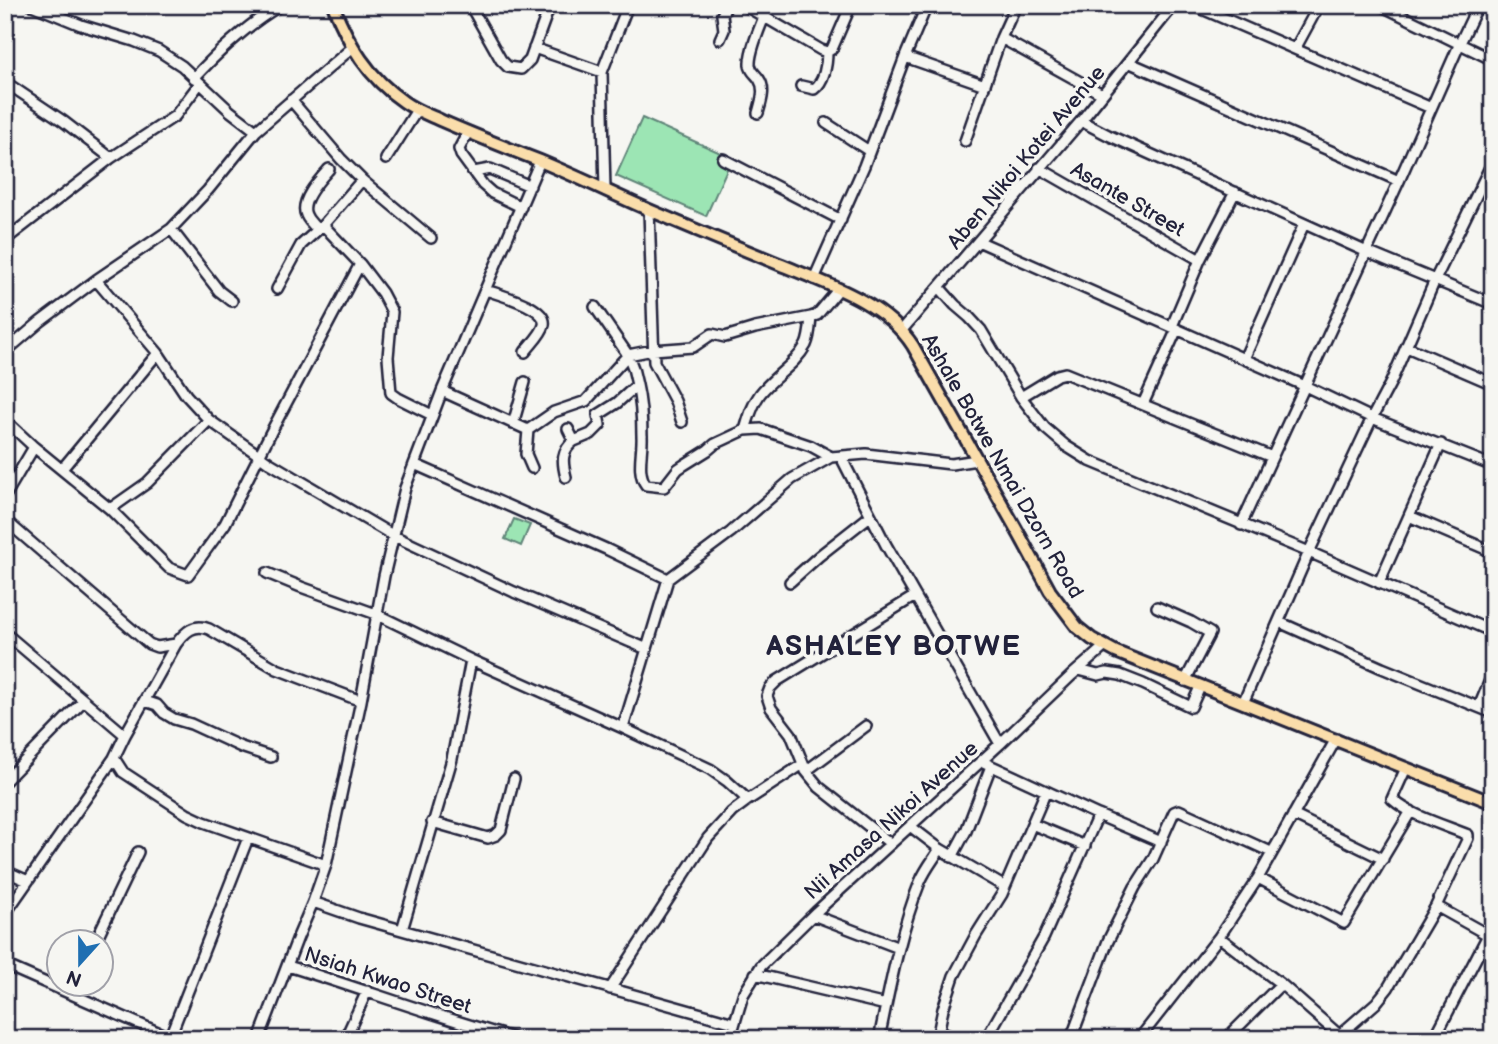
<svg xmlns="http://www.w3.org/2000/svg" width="1498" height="1044" font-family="'Balsamiq Sans',sans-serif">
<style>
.green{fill:#9ce5b4;stroke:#5f8478;stroke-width:2}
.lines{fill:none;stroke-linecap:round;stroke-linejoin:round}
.minor-casing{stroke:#22223b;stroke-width:14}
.major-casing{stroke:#22223b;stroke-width:16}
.minor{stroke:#f6f6f2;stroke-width:9}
.major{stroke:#faddab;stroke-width:10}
.labels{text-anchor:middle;stroke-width:7;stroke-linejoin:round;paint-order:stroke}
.street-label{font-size:21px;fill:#22223b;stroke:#f6f6f2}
.district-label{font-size:28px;font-weight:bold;letter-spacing:2px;fill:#22223b;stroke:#f6f6f2}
</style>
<rect width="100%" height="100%" fill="#f6f6f2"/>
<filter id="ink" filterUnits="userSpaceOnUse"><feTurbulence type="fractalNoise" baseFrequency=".0143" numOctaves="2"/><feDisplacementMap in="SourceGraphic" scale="14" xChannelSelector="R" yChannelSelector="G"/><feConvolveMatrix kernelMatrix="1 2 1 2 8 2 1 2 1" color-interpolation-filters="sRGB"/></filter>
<g filter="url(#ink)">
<path class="green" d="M642,118L732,158L706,216L616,176Z
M514,519L530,525L521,546L505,539Z"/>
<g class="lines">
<defs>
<path id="minor" d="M32,5L81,25L134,41L159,51L182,66L230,111L256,131
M259,5L263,15
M470,5L501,60L508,67L521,69L530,60L550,5
M744,5L821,50L827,52
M1193,5L1431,108
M1380,5L1493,60
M1001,38L1102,94
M720,39L724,30L722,15L727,5
M534,48L602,72
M1295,49L1319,5
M905,57L985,85
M1128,62L1399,181
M194,78C220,50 248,24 281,5
M5,82L63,121L111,158
M801,86L814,89C824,82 827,65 827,52L832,49L851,5
M291,100L341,159L362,180L431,238
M758,113C761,102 766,89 759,79C756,74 751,72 750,65C749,50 763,20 769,5
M1081,121L1108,135L1367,252L1493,304
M826,123L869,151
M468,132L459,149L461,155L483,185L492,193L521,207
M965,141L1001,38L1016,5
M386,159L417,110
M723,159L841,220
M1039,168L1200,260
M474,172L490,169L530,186
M605,190L602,72L628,5
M649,210L654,362L675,401L682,422
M323,225L360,264L382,293L392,312L388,357L391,393L398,398L432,415
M171,229L219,291L232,301
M317,229C313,225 308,220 306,215C299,201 321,178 329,169
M5,240L111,158L175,116L200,83
M978,241L1305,386L1372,418L1493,466
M814,279L864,166L905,57L927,5
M96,280L158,353L186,395L209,420L270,463L394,536L514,592L647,649
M939,287L955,305L969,317L981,330L1021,397L1045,428L1066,446L1090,461L1309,552L1493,632
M277,289L301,245L323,225L362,180
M486,290C500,295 548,307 544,325C542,334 531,344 525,352
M1172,326L1200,260L1235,192
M902,330L1081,121L1174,5
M1407,347L1493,384
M5,352L40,322L96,280L171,229L208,190L256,131L353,47
M1244,359L1304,224
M637,385C641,402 642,419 642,436C643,451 636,472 646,485L664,487L678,469L684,465L708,450L715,444L745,430L761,429L811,446L831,457
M442,391L528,430L554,412L586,401L628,355L653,350L693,347L712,334L725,337L755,328L811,317L817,315L838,290
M1021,397L1057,375L1065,373L1272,457
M1143,404L1177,329
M5,420L34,447L110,509L169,568L188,575L225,524L271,432L360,264
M513,424L525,382
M568,429L574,441L591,434L600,425L598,415L617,403L637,385L633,368L628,355L595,307
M528,430L526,454L532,468
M745,430C749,417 752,405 760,394C774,376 795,365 806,345C810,336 810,326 811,317
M841,457L886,545L1000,744
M414,464L606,549L668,579L731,532L792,479L831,457L866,454L951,464L977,460
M62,469L158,353
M566,477C562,462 561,451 574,441
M5,496L34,447
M110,509L147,483L209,420
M1409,516L1493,552
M5,520L149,644L157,647L176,644
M1241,525L1399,181L1460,43L1478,5
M267,573L301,587L376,614L471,660L623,728L710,769L727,781L748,800
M790,582L819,556L870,516
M1379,583L1441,444
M1157,607L1191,622L1210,633L1185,681
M1279,622L1382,668L1493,713
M5,633L125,735
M1079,670L1098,675L1107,673L1120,675L1143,684L1191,707L1200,687
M145,701L157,705L164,713L174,719L191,724L241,747L271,757
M1243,703L1309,552L1372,418L1391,382L1435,280L1493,161
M1479,707L1493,673
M623,728L668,579
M114,758L123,772L187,814L204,822L326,865
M981,761L1098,815L1161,842
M806,771L866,726
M5,781L84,700
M1293,815L1383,859
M432,822L488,838L496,835L501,830L514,779
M1032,824L1085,846
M910,826L940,849L1005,887
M891,844L819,787L806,771L791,734L771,708L767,696L770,688L777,681L915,596
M952,857L966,831L991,766
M5,871L28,881
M1258,878L1344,923L1411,811
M313,902L359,918L734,1023
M1436,906L1488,935
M5,914L114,758L125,735L176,644C185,632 194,623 209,629L277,669L361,701
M813,915L899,948
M402,930L452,759L471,660
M1219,937L1281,984L1339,1035
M95,942L138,852
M5,965L169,1037
M288,966C365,990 440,1018 517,1039
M755,974L886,1005
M610,989L708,838L732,812L748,800L803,764
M939,1031L956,1039
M731,1035L749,1039
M169,1039L248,838
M259,1039L298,937L313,902L326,865L361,701L384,576L405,488L442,391L540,161
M345,1039L367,991
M730,1039L743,995L761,966L816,912L1000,744L1072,675L1104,647
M879,1039C890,986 900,932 920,882C925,870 933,860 940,849
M937,1039L943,1009L954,976L976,935L1002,894L1046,791
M986,1039L1044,937L1098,815
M1071,1039L1108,941L1135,887L1153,859L1174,812L1179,810L1271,852
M1139,1039L1219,937L1258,878L1336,739
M1226,1039L1281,984
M1335,1039L1376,1003L1388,988L1436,906L1468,838V835C1444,825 1411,816 1392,799L1406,768
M1434,1039L1488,935L1493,929"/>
<path id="major" d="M333,5C349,45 368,77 404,102C415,110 429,115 442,121C474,135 507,148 540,161C576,176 611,193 647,209C691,228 735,246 779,264C825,283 885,302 913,346L1019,534L1050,591L1077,627L1092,639L1116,652L1493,803"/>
</defs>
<use href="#minor" class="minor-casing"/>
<use href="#major" class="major-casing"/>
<use href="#minor" class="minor"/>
<use href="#major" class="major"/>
</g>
</g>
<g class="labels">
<g class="street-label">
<text transform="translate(1026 157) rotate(-50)" y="7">Aben Nikoi Kotei Avenue</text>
<text transform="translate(1128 199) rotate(30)" y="7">Asante Street</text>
<text transform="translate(1003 466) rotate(60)" y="7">Ashale Botwe Nmai Dzorn Road</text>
<text transform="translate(891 820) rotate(-42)" y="7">Nii Amasa Nikoi Avenue</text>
<text transform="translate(388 980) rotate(18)" y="7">Nsiah Kwao Street</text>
</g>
<g class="district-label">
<text x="894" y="655">ASHALEY BOTWE</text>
</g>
</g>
<rect width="1498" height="1044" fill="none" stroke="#f6f6f2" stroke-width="28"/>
<rect x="14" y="14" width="1470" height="1016" fill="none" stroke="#22223b" stroke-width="2.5" filter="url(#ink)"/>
<g transform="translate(80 963) rotate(201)"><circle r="33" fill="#f6f6f2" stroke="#a1a1a9" stroke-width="2"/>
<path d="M0-5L12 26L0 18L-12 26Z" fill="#1f6fb2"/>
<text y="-10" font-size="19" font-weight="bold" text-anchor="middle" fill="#22223b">N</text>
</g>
</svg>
